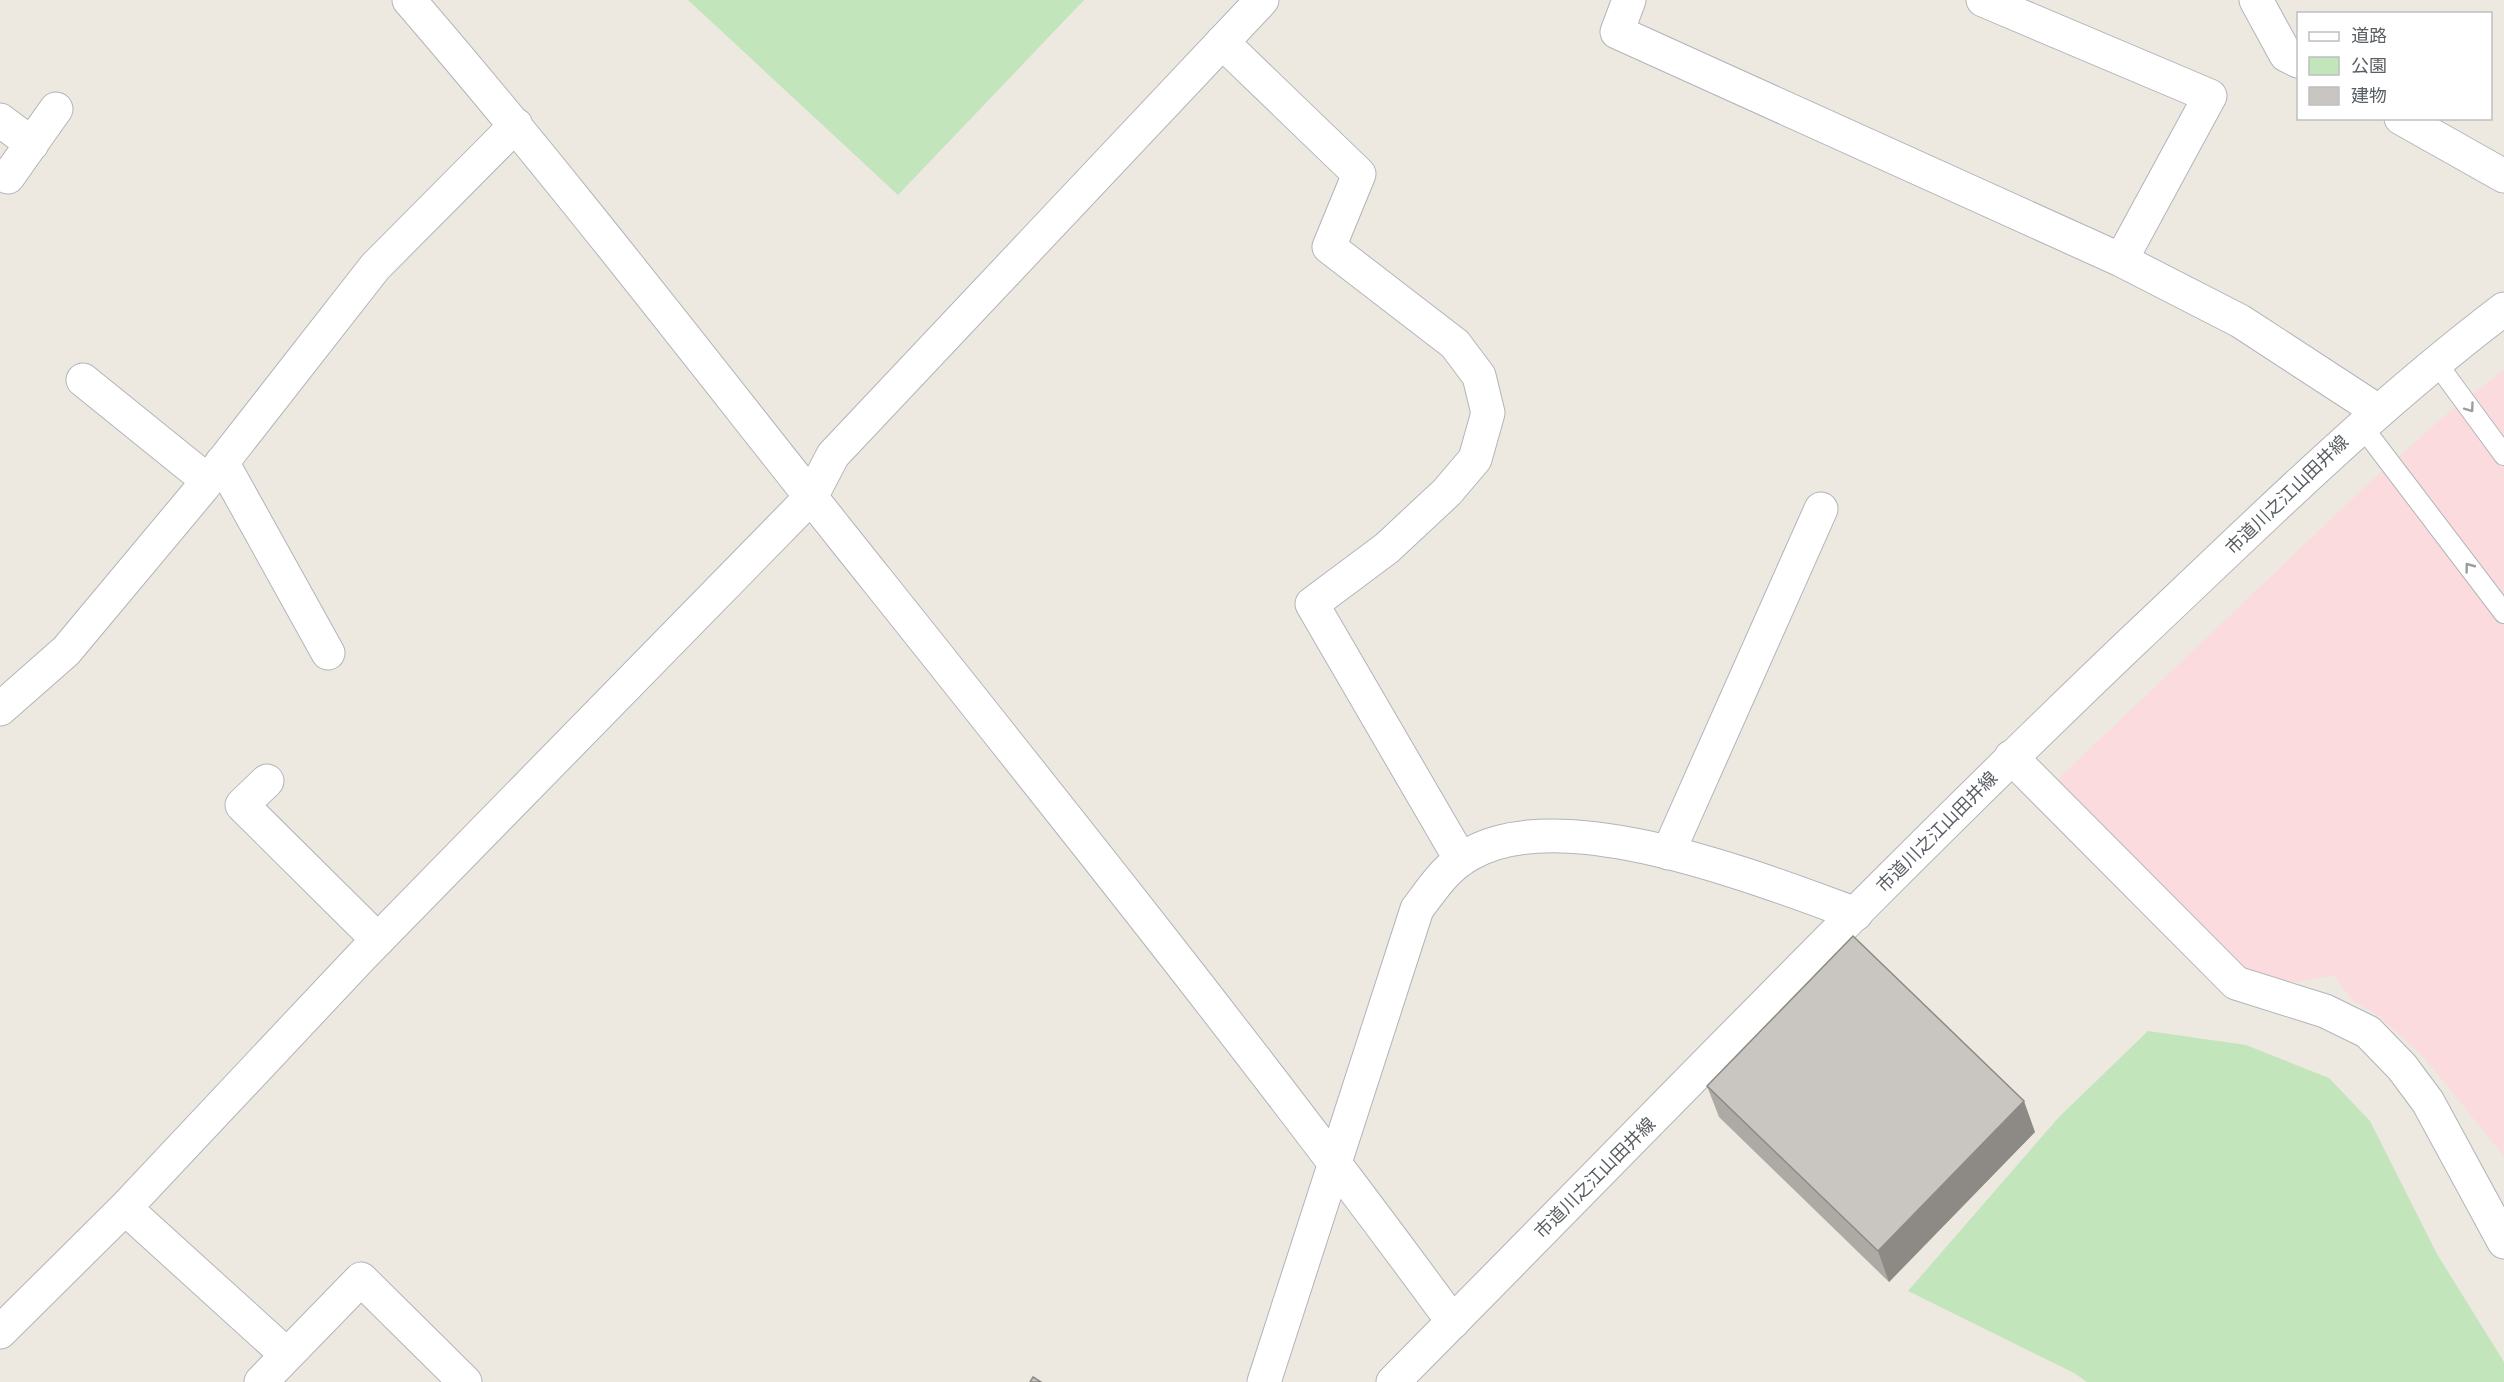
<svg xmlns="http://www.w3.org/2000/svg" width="2504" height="1382" font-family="'Nunito Sans','Noto Sans JP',sans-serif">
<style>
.medical{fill:#fbdbdd}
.green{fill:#c3e5bc}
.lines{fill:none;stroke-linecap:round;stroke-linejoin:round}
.service-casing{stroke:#b1b5b9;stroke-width:22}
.minor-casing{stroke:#b1b5b9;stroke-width:35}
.tertiary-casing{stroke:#b1b5b9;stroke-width:35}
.service{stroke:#fff;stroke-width:20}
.minor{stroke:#fff;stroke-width:33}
.tertiary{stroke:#fff;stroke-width:33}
.wall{fill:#ada9a5}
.shaded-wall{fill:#8d8a86}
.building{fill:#c9c5c0;stroke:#8d8a86;stroke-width:1.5}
.oneway{stroke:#9b9ea1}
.labels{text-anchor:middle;stroke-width:6;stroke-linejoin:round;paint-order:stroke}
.street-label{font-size:18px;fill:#595e62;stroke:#fff}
</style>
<rect width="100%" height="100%" fill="#ede8e0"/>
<path class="medical" d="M2504,370V1156L2422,1055L2379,1016L2353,1001L2334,975L2282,985L2250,979L2055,782L2368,484L2441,419Z"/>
<path class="green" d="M688,0H1084L898,195Z
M2148,1031L2246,1045L2329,1078L2370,1121L2437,1254L2504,1362V1382H2087L2074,1373L1908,1291L2059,1117Z"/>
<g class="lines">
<defs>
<path id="service" d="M2435,361L2504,455
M2361,425L2504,613"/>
<path id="minor" d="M409,0C560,175 701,359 845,540C1051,798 1258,1056 1453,1322
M1629,0L1617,32L2121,260L2240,321L2378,411
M1983,0L2210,96L2121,260
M2256,0L2286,55L2298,61
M1222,42L1359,174L1329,247L1455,344L1479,376L1488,413L1475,459L1447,492L1387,548L1312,604L1461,860
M2401,118L2504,176
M0,120L32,144
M8,177L56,109
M83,380L208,481
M222,462L328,653
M0,709L66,651L203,487L375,267L516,125
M2011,757L2236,983L2325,1011L2368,1032L2402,1067L2428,1102L2504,1242
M267,781L242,805L378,940
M1668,853L1821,509
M125,1208L287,1355
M0,1332L125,1208L362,956L811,497L833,455L1262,0
M261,1382L361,1279L465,1382
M1264,1382L1417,909C1433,888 1446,867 1470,854C1563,800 1762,880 1856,914"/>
<path id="tertiary" d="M1393,1382C1639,1134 1881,881 2134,640C2255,526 2372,409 2504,309"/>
</defs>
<use href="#service" class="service-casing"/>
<use href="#minor" class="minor-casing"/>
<use href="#tertiary" class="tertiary-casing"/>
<use href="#service" class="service"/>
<use href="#minor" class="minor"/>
<use href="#tertiary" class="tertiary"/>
</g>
<path class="wall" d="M1707,1086L2035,1132L1889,1282L1719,1117Z"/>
<path class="shaded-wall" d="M2024,1101L2035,1132L1889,1282L1878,1251Z"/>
<path class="building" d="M1853,936L2024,1101L1878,1251L1707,1086Z
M1033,1377L1041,1382H1030Z"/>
<defs><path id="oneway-chevron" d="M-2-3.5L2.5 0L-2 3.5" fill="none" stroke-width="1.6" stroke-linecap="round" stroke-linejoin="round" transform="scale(1.5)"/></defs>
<g class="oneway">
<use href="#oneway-chevron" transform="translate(2470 408) rotate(54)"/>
<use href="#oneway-chevron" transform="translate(2469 567) rotate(-127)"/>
</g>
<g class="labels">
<g class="street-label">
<text transform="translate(2287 495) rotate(-44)" y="6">市道川之江山田井線</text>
<text transform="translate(1937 832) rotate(-45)" y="6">市道川之江山田井線</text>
<text transform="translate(1595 1178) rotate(-45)" y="6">市道川之江山田井線</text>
</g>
</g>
<rect x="2297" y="12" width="195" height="108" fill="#ffffff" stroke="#bdbfc0" stroke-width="1.5"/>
<rect x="2309" y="32" width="30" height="9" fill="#ffffff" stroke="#bdbfc0" stroke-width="1.5"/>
<text x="2351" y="42" font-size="18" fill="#595e62">道路</text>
<rect x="2309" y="57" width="30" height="18" fill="#c3e5bc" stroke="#bdbfc0" stroke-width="1.5"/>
<text x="2351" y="72" font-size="18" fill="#595e62">公園</text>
<rect x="2309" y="87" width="30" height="18" fill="#c9c5c0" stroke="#bdbfc0" stroke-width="1.5"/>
<text x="2351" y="102" font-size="18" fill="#595e62">建物</text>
</svg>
